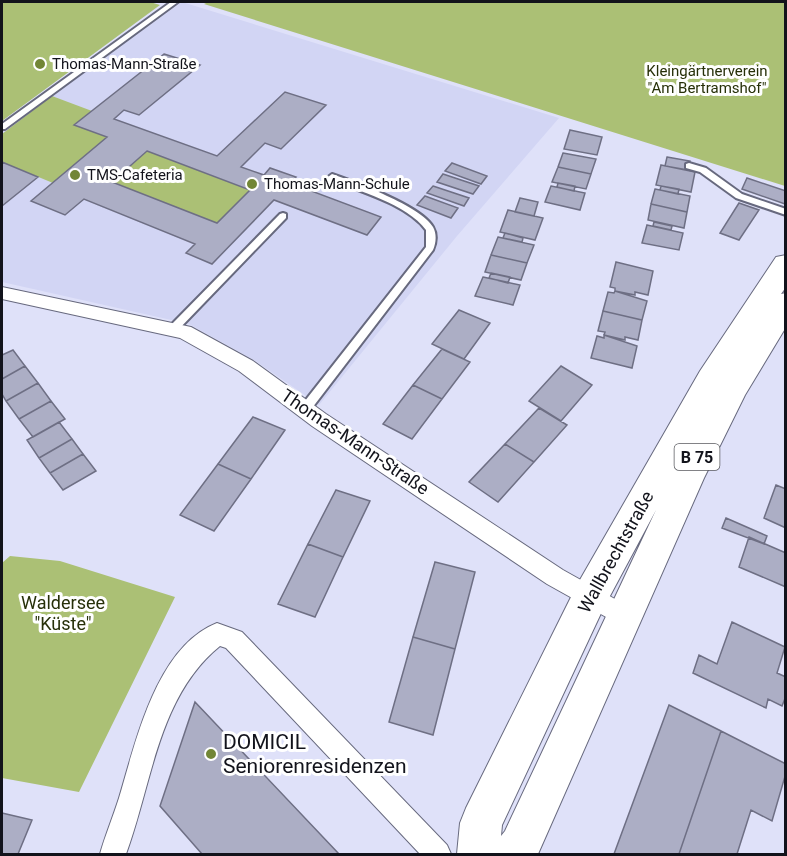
<svg xmlns="http://www.w3.org/2000/svg" width="787" height="856" font-family="Roboto,sans-serif">
<style>
.built{fill:#d2d5f4}
.green{fill:#abc075}
.building{fill:#acaec5;stroke:#6e6f84;stroke-width:1.5;fill-rule:evenodd}
.lines{fill:none;stroke-linecap:round;stroke-linejoin:round}
.lane-casing{stroke:#67697e;stroke-width:4}
.street-casing{stroke:#67697e;stroke-width:2}
.primary-casing{stroke:#67697e;stroke-width:2}
.lane{fill:#fff;fill-rule:evenodd}
.street{fill:#fff;fill-rule:evenodd}
.primary{fill:#fff;fill-rule:evenodd}
.poi-dot{fill:#728636;stroke:#fff;stroke-width:2}
.labels{text-anchor:middle;stroke-width:6;stroke-linejoin:round;paint-order:stroke}
.far-poi-label{font-size:15px;fill:#12131b;stroke:#fff;text-anchor:start}
.far-park-label{font-size:15px;fill:#273009;stroke:#fff}
.shield{fill:#fff;stroke:#595a5f;stroke-width:1.5}
.shield-label{font-size:16px;font-weight:bold;fill:#12131b}
.street-label{font-size:18px;fill:#12131b;stroke:#fff}
.park-label{font-size:18px;fill:#273009;stroke:#fff}
.near-poi-label{font-size:21px;fill:#12131b;stroke:#fff;text-anchor:start}
</style>
<rect width="100%" height="100%" fill="#dfe1f9"/>
<path class="built" d="M182,2L559,118L457,236L319,405L254,360L189,324L2,282V131Z"/>
<path class="green" d="M2,2H150L160,5L2,121Z
M208,2H785V186L204,4Z
M52,96L92,111L75,125L107,137L53,183L2,162V134Z
M147,151L250,190L217,223L112,182Z
M10,556L60,561L175,597L79,792L2,778V563Z"/>
<path class="building" d="M164,54L200,65L139,115L124,110L114,119L217,156L285,92L326,105L281,149L265,143L241,167L264,175L270,168L296,177L290,183L381,217L367,235L274,200L212,264L186,253L195,244L84,199L65,215L31,201L107,137L74,125ZM147,151L250,190L217,223L112,182Z
M570,130L602,137L597,155L564,149Z
M563,153L596,159L591,174L558,167Z
M667,157L690,161L688,170L665,166Z
M2,162L38,177L2,206Z
M452,163L487,176L481,184L445,171Z
M661,165L695,172L691,192L656,185Z
M558,167L591,174L586,189L552,182Z
M443,174L479,186L473,194L437,182Z
M747,178L786,191L785,204L742,189Z
M558,183L575,186L574,191L557,187Z
M433,186L469,198L464,206L427,193Z
M551,186L585,193L580,210L545,202Z
M661,186L679,189L678,194L660,190Z
M655,189L690,196L687,212L651,204Z
M425,196L458,208L451,218L417,205Z
M520,198L538,202L534,216L515,212Z
M739,203L759,210L739,240L720,233Z
M651,204L687,212L684,228L648,220Z
M508,210L543,218L535,240L500,232Z
M654,222L672,226L671,230L653,226Z
M647,225L683,233L679,250L642,243Z
M505,233L523,238L522,242L503,238Z
M498,237L534,245L527,263L491,255Z
M491,255L527,263L521,280L485,272Z
M616,262L653,271L648,295L635,292V295L615,291V288L610,287Z
M491,273L510,277L508,283L489,278Z
M483,277L520,285L513,305L475,296Z
M615,291L647,301L642,320L603,311L608,292L614,293Z
M459,310L490,323L464,359L432,344Z
M603,311L642,320L638,340L625,337V340L604,335L605,332L598,331Z
M604,335L637,346L632,368L591,358L597,336L604,338Z
M442,349L470,362L442,399L413,385Z
M13,350L25,366L2,379V355Z
M25,366L38,383L6,401L2,394V379Z
M561,366L592,385L561,421L529,401Z
M38,383L51,401L19,419L6,401Z
M413,385L442,399L412,439L383,424Z
M51,401L65,419L33,437L19,419Z
M539,408L567,425L534,462L505,444Z
M253,417L285,430L251,479L218,464Z
M59,422L72,439L39,458L27,440Z
M72,439L83,454L50,473L39,458Z
M505,444L534,462L498,502L469,482Z
M83,454L96,471L63,490L50,473Z
M218,464L251,479L214,531L180,515Z
M776,485L786,489V528L764,518Z
M336,490L370,501L343,557L308,544Z
M726,518L767,536L764,544L722,528Z
M749,537L786,553V587L739,567Z
M308,544L343,557L315,617L278,604Z
M435,562L475,572L455,649L413,637Z
M732,622L785,647L777,673L786,677V696L782,706L768,699L766,708L693,673L699,655L717,664Z
M413,637L455,649L433,735L389,722Z
M195,702L339,854H202L160,806Z
M669,705L721,731L679,854H614Z
M721,731L786,764V773L772,821L751,810L737,854H679Z
M2,813L32,820L18,854H2Z"/>
<g class="lines">
<defs>
<path id="lane" d="M171,2H178L5,129H2V124Z
M689,163L706,168L742,194L786,209V215L736,198L700,172L686,168V164Z
M332,174C355,182 421,206 433,227C437,234 436,243 433,250L309,412H301L300,409L301,406L426,247V230C407,204 358,191 329,179L328,177Z
M283,213L286,214V218L177,331H171L169,328L171,325L280,214Z"/>
<path id="street" d="M2,287L191,327L253,361L326,414L563,570L631,608L634,615L631,622L623,626L615,622L547,584L312,426L239,371L180,338L2,299Z
M217,623L242,632L447,845L451,854H420L226,648L220,646C158,696 152,784 126,854H100C105,836 113,817 119,798C136,742 156,647 217,623Z"/>
<path id="primary" d="M786,255V287L781,294L786,293V327L745,395L704,478L538,854H457L460,823L466,808L577,585L700,371L776,257ZM656,510L505,831L501,836L502,825L603,609Z"/>
</defs>
<use href="#lane" class="lane-casing"/>
<use href="#street" class="street-casing"/>
<use href="#primary" class="primary-casing"/>
<use href="#lane" class="lane"/>
<use href="#street" class="street"/>
<use href="#primary" class="primary"/>
</g>
<g class="poi-dot">
<circle cx="40" cy="64" r="6"/>
<circle cx="75" cy="175" r="6"/>
<circle cx="252" cy="184" r="6"/>
<circle cx="211" cy="754" r="6"/>
</g>
<g class="labels">
<g class="far-poi-label">
<text x="52" y="69">Thomas-Mann-Straße</text>
<text x="87" y="180">TMS-Cafeteria</text>
<text x="264" y="189">Thomas-Mann-Schule</text>
</g>
<g class="far-park-label">
<text x="707" y="76">Kleingärtnerverein<tspan x="707" dy="17">"Am Bertramshof"</tspan></text>
</g>
<rect class="shield" x="674.5" y="444" width="45" height="26" rx="4.5"/>
<g class="shield-label">
<text x="697" y="463">B 75</text>
</g>
<g class="street-label">
<text transform="translate(355 442) rotate(34)" y="6">Thomas-Mann-Straße</text>
<text transform="translate(616 552) rotate(-61)" y="6">Wallbrechtstraße</text>
</g>
<g class="park-label">
<text x="63" y="609">Waldersee<tspan x="63" dy="21">"Küste"</tspan></text>
</g>
<g class="near-poi-label">
<text x="223" y="749">DOMICIL<tspan x="223" dy="24">Seniorenresidenzen</tspan></text>
</g>
</g>
<rect width="787" height="856" fill="none" stroke="#12131b" stroke-width="6"/>
</svg>
